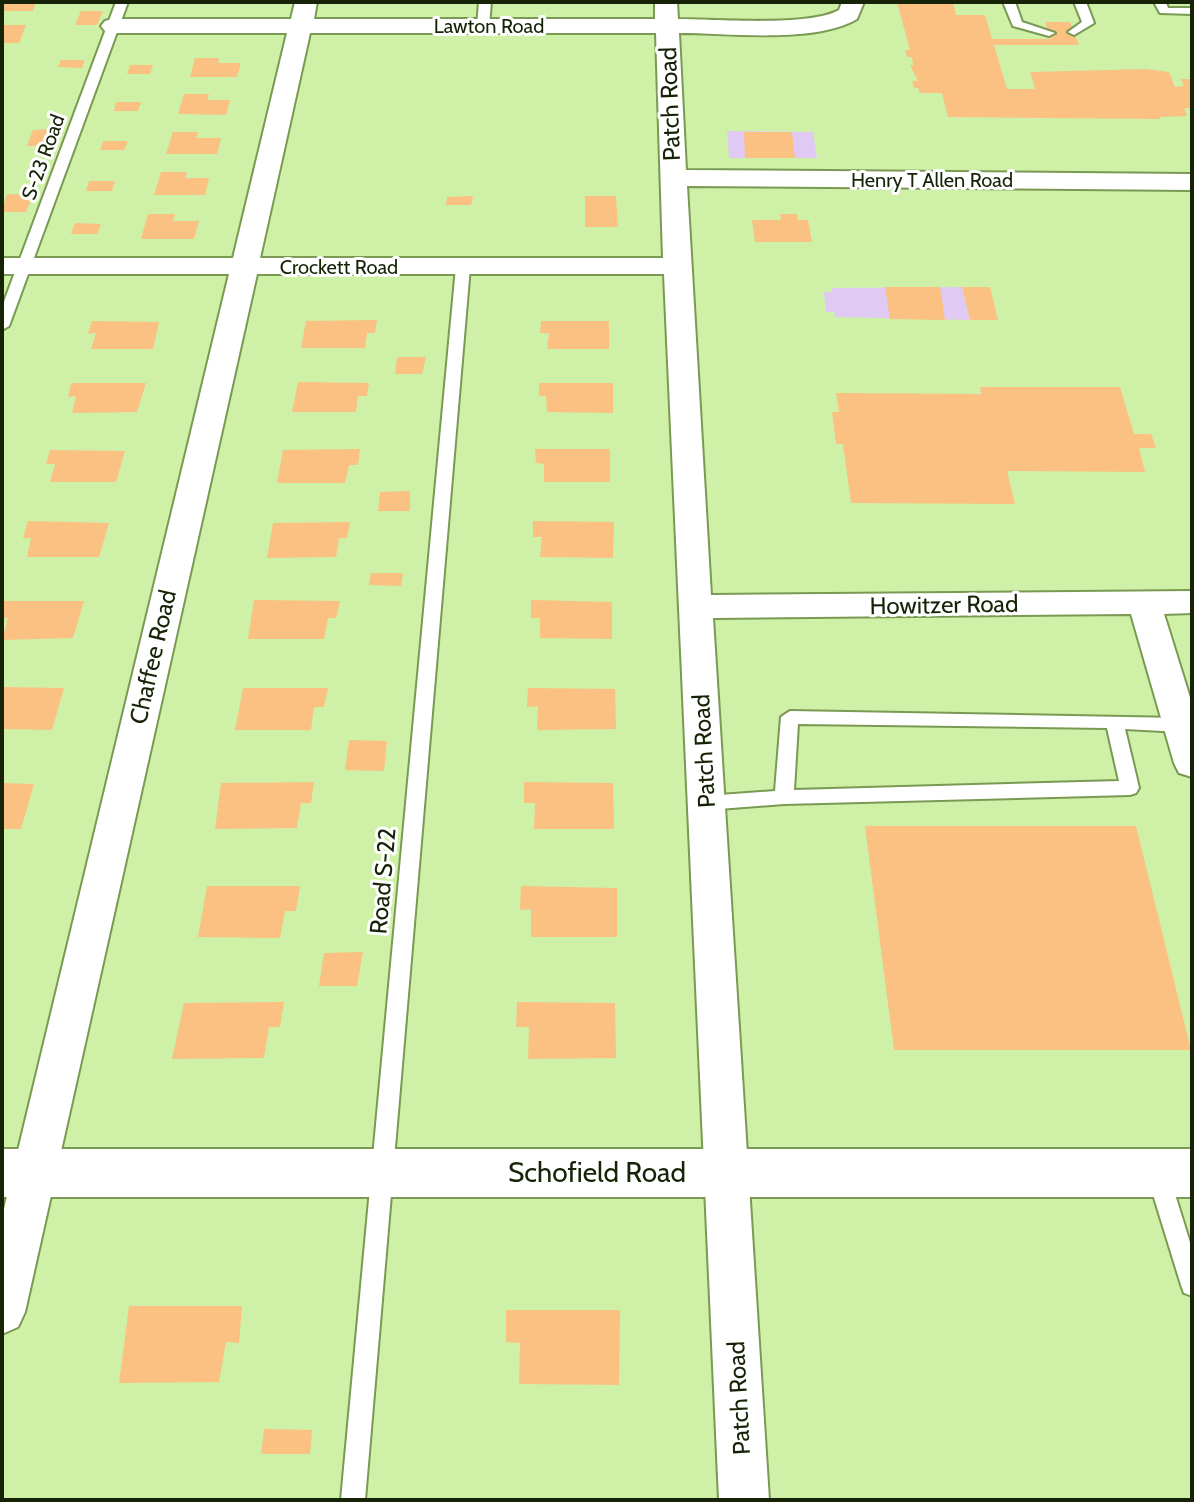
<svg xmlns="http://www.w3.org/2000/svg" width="1194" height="1502" font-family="Cabin,sans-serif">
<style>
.green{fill:#e0caf4}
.building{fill:#fac182}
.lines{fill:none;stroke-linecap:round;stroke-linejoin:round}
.service-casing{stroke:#7a9953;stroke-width:4}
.minor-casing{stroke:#7a9953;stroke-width:4}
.tertiary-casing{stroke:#7a9953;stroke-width:4}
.service{fill:#fff;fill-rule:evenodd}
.minor{fill:#fff;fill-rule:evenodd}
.tertiary{fill:#fff;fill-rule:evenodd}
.labels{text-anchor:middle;stroke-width:6;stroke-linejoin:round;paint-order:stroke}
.far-street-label{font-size:20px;fill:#162306;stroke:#fff}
.street-label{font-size:24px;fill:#162306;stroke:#fff}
.near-street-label{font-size:28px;fill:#162306;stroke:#fff}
</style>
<rect width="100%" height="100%" fill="#cef1a7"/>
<path class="green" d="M727,131L813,132L817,158H729Z
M962,287L970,320L835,317L834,312H826L824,292H832V288Z"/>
<path class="building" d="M2,2H36L33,11H2Z
M897,2H953L956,15H985L992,39H1051L1045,22H1070L1079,45H994L1007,89H1035L1030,72L1145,69L1169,72L1175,87L1184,86L1181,79H1192V108H1184L1187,116L1160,117V119L948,117L942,93H920L918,88H914L912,81H918L910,65H913L912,57H907L905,50H910Z
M81,11H103L97,25H75Z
M2,25H26L19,43H2Z
M195,58H219L218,63H241L237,77H190Z
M61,60H85L82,68L58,67Z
M130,65H153L150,74H127Z
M184,94H209L207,100H230L226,115L178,114Z
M116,102H141L138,111H114Z
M58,129L51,146H27L33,130Z
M173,132H198L196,138H221L217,154H166Z
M744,132H792L795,158H745Z
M103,141H128L124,150H100Z
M161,172H187L185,178H209L205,195H154Z
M89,181H115L112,191H86Z
M7,194L33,195L26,212H2Z
M473,196L471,205H446L447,197Z
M585,196H616L618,227H585Z
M148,214H175L173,221H199L194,239H141Z
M780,214H797L798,220H808L812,242H755L752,220H781Z
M75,223L101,224L97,234H71Z
M885,287H940L945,320L890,319Z
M962,287H990L998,320H970Z
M377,320L375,333H367L365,348H301L306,321Z
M92,321L159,322L153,349H91L96,333L88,334Z
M541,321H609V349H547L549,333H540Z
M397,357H426L422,374H395Z
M298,382L369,383L367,396H358L356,412H292Z
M71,383H146L137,412L72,413L76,396L68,397Z
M539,383H613V413L547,412L546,396H539Z
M980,387H1120L1134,434H1151L1156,448H1139L1145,472L1007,471L1015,504L851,503L843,444H836L832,412H839L836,393L981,394Z
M360,449L358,465H349L345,483H277L283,450Z
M535,449H610V482H544V464L536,463Z
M50,450L125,451L116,482H50L55,464H46Z
M410,491V511H378L380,492Z
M28,521L109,523L99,557H27L31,538H23Z
M533,521L614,522L613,558L540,557L542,537H533Z
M350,522L347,538H339L336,557L267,558L273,523Z
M371,573H403L401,586L369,585Z
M254,600L340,601L336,618H328L324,639H248Z
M531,600L612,602V639L540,638V618H531Z
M3,601H84L73,638L2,640L8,618H2Z
M2,687L64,688L52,730L2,729Z
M243,688H328L324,707H314L311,730H235Z
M528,688L615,689L616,729L537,730L538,706L527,707Z
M349,740L387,741L384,771L345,770Z
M314,782L311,803H301L297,828L215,829L221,783Z
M524,782L613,783L614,829H534L535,803H524Z
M2,783L34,784L21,829H2Z
M865,826H1136L1191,1050H894Z
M207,886H300L296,911H285L280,938L198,937Z
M521,886L617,888V937H531V909L520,910Z
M363,952L357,986H319L324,953Z
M284,1002L280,1027H269L264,1058L172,1059L184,1003Z
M517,1002L615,1003L616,1058L528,1059L529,1027H516Z
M129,1306H242L239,1343L226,1342L219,1382L119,1383Z
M506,1310H620L619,1385L519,1384L520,1343L506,1342Z
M264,1429L312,1430L310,1454H261Z"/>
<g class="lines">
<defs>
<path id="service" d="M116,2H128L9,326L2,330V307Z
M479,2H491L489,26L483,29L477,26Z
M1003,2H1015L1022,22L1055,33L1049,36L1013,26Z
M1074,2H1086L1094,23L1074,35L1068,32L1082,22Z
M1154,2H1166L1168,8H1192V14L1160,13Z
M463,263L470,267L365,1500H341L456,267Z
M790,711L1181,718L1190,725L1181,732L1125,729L1139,788L1136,793L1130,795L784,804L706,810L699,808L697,803L699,798L706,796L775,791L781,717ZM798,724L1107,728L1119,781L794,790Z
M1158,1165L1166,1168L1169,1175L1192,1249V1296L1184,1293L1181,1285L1147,1175L1150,1168Z"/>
<path id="minor" d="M295,2H317L314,19H655V2H677L678,19C716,19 809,27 839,10L842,2H864L857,19C814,44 729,33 679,33L686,170L1192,174V190L687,186L711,595L1192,591V613L1164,614L1192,704V777L1179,773L1174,763L1131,614L713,618L769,1500H719L664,274H257L25,1312L18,1327L2,1334V1217L229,274H2V258H233L287,33H113L105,31L101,26L105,21L113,19H291ZM310,33H656L663,258H260Z"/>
<path id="tertiary" d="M2,1149H1192V1197H2Z"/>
</defs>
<use href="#service" class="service-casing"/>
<use href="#minor" class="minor-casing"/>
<use href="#tertiary" class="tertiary-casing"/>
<use href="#service" class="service"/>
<use href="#minor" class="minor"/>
<use href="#tertiary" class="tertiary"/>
</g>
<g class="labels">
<g class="far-street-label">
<text x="489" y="33">Lawton Road</text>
<text transform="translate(43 157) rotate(-70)" y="7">S-23 Road</text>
<text x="932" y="187">Henry T Allen Road</text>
<text x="339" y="274">Crockett Road</text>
</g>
<g class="street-label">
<text transform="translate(670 104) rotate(-92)" y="8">Patch Road</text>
<text transform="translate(944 605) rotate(-1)" y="8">Howitzer Road</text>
<text transform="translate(153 657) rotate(-77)" y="8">Chaffee Road</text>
<text transform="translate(704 751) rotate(-93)" y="8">Patch Road</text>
<text transform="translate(383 881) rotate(-85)" y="8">Road S-22</text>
<text transform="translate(739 1398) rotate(-93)" y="8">Patch Road</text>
</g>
<g class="near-street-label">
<text x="597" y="1182">Schofield Road</text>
</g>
</g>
<rect width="1194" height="1502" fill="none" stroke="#162306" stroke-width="8"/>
</svg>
